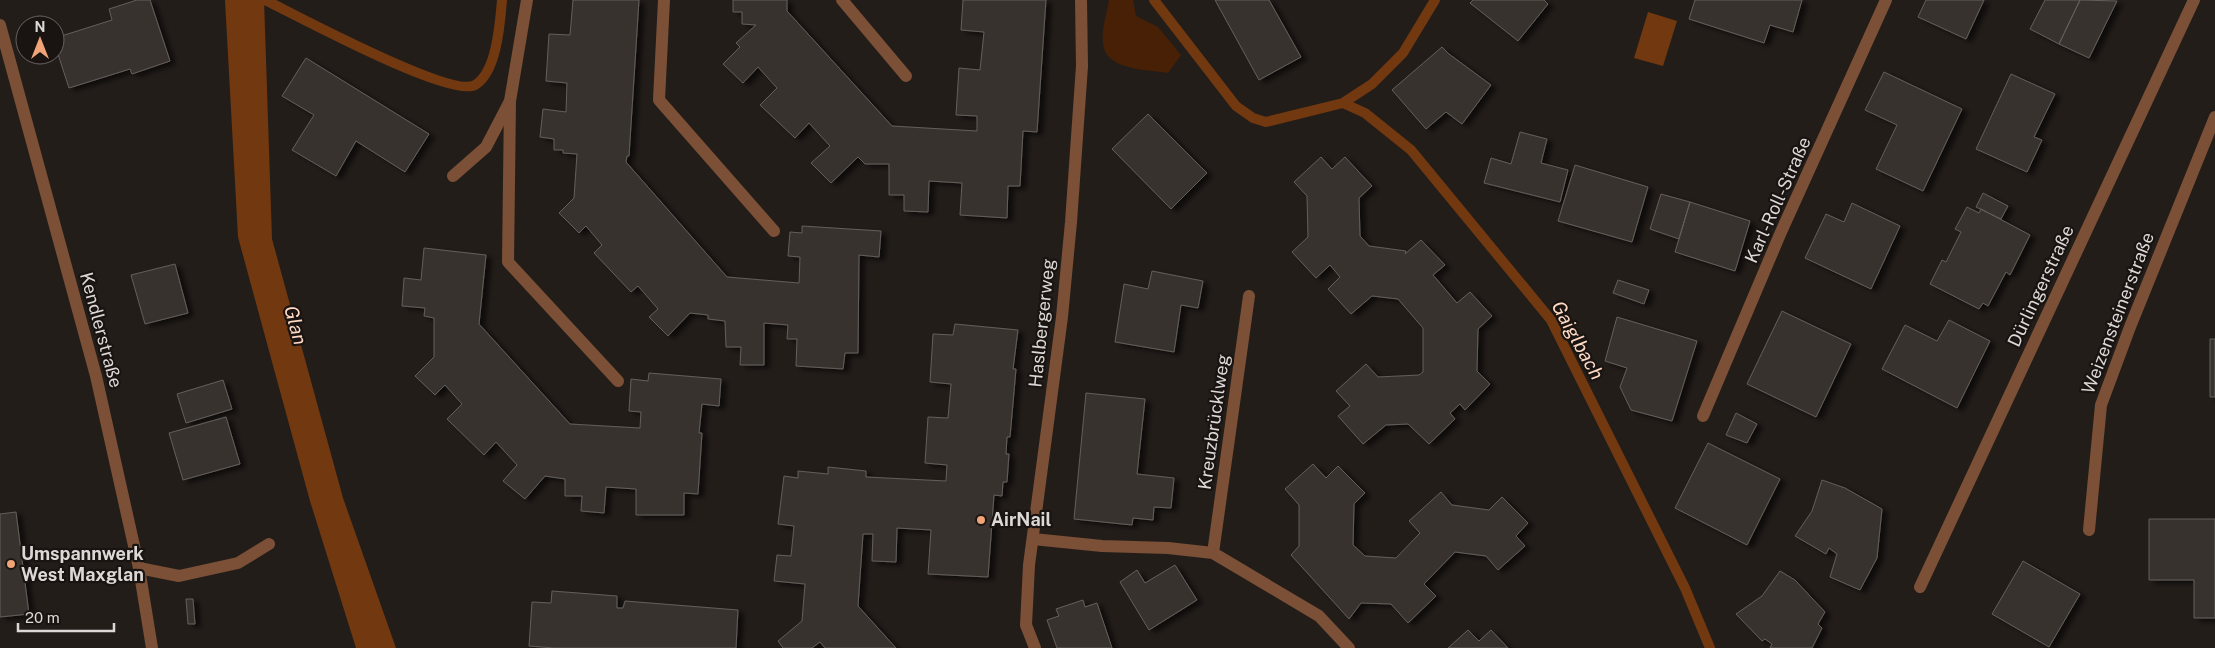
<svg xmlns="http://www.w3.org/2000/svg" width="2215" height="648" font-family="'Public Sans',sans-serif">
<style>
.green{fill:#472005}
.water{fill:#72380f}
.lines{fill:none;stroke-linecap:round;stroke-linejoin:round}
.stream{stroke:#72380f;stroke-width:10}
.building{fill:#39332f;stroke:#645e5a;filter:url(#shadow)}
.service{stroke:#7b5036;stroke-width:12}
.minor{stroke:#7b5036;stroke-width:12}
.tertiary{stroke:#7b5036;stroke-width:12}
.poi-dot{fill:#efa377;stroke:#191411;stroke-width:2}
.labels{text-anchor:middle;stroke-width:4.5;stroke-linejoin:round;paint-order:stroke}
.street-label{font-size:18px;fill:#dcd8d6;stroke:#191411}
.poi-label{font-size:18px;font-weight:bold;fill:#dcd8d6;stroke:#191411;text-anchor:start}
.water-label{font-size:19px;font-style:italic;fill:#fed9c4;stroke:#191411}
</style>
<defs>
<filter id="shadow"><feDropShadow dx="5.5" dy="3" stdDeviation="2.5" flood-color="#0009"/></filter>
</defs>
<rect width="100%" height="100%" fill="#231d1a"/>
<path class="green" d="M1109,0H1133L1136,16L1158,27L1181,55L1168,73C1147,69 1105,71 1103,43C1101,30 1107,13 1109,0Z"/>
<path class="water" d="M225,0H264L272,239L343,498L396,648H356L310,501L238,237Z
M1648,12L1677,21L1663,66L1634,58Z"/>
<g class="lines">
<path class="stream" d="M265,0C296,15 451,99 475,85C497,72 500,23 502,0
M1154,0L1236,106L1253,118L1266,122L1343,103L1372,84L1403,53L1435,0
M1343,103L1365,113L1411,150L1551,320L1685,588L1710,648"/>
</g>
<path class="building" d="M137,0H150L170,61L132,74L130,69L69,88L55,45V38L112,20L109,9Z
M573,0H639L629,156H627L626,162L727,277L799,283L800,257L788,256L790,232L802,233V226L881,231L879,257L859,255L858,353H845L843,369L796,366L797,339H787L788,325L764,323V365H740L741,347H726L725,321L708,319V315L690,313L668,336L649,317L658,309L638,286L631,292L594,253L602,245L586,226L579,233L559,213L574,198L577,154L563,153V150H554V139L540,137L543,109L566,112L567,83L546,81L549,34L570,35Z
M733,0H787V11L892,126L977,131V116L956,115L959,68L980,70L984,32L961,30L963,0H1046L1037,132L1023,131L1020,186H1008L1007,218L960,215L962,183L929,181L928,212L904,211V195H889V164H865L858,157L831,183L811,163L830,146L809,123L795,138L760,105L777,88L758,67L743,83L723,64L740,47L736,43L756,25L742,24V12H733Z
M1215,0H1269L1301,57L1259,80Z
M1473,0H1544L1548,4L1518,41L1470,3Z
M1695,0H1802L1793,32L1770,25L1764,43L1689,19Z
M1926,0H1984L1966,39L1918,17Z
M2045,0H2080L2059,44L2030,29Z
M2080,0L2117,1L2089,58L2059,44Z
M1442,47L1449,54L1491,85L1462,124L1446,112L1426,129L1392,90Z
M306,58L429,134L405,172L356,141L336,176L292,150L314,115L282,96Z
M1884,72L1962,109L1923,191L1876,169L1897,125L1865,110Z
M2011,74L2055,94L2034,137L2042,140L2027,172L1976,149Z
M1148,114L1207,173L1171,209L1112,149Z
M1520,132L1547,139L1541,163L1568,170L1560,202L1484,183L1491,158L1511,164Z
M1321,157L1332,169L1345,157L1372,186L1359,198L1360,236L1369,246L1406,251L1405,254L1421,240L1445,265L1433,275L1457,303L1470,292L1492,316L1478,329L1477,371L1490,384L1465,410L1460,404L1450,413L1455,419L1429,444L1408,424L1386,425L1363,444L1338,416L1350,406L1336,391L1366,364L1378,377L1419,375L1423,372V328L1398,299L1372,296L1351,314L1328,289L1340,277L1330,265L1316,278L1292,252L1308,237L1307,196L1294,182Z
M1575,165L1648,187L1632,242L1558,221Z
M1983,193L2008,206L2001,219L1976,207Z
M1661,194L1690,202L1679,239L1650,229Z
M1690,202L1750,221L1735,271L1675,252Z
M1852,203L1900,226L1871,289L1805,258L1826,214L1844,222Z
M1967,207L1979,213L1981,209L2030,235L2010,275L2006,272L1988,306L1983,303L1979,309L1930,284L1942,260L1946,262L1961,232L1955,229Z
M424,248L486,255L479,324L570,424L640,428L641,412L629,411L631,379L648,381L649,373L721,379L719,406L702,404L699,433H702L698,494L684,493V515H636V489L606,487L604,513L581,511L582,496H565V479L545,476L525,499L503,481L517,465L496,442L484,455L447,419L462,404L445,385L435,395L415,376L434,357V318L424,316L425,308L402,306L404,278L421,280Z
M175,264L188,313L145,324L131,275Z
M1152,271L1203,281L1198,308L1181,305L1174,352L1115,342L1124,284L1148,289Z
M1618,280L1649,290L1644,304L1613,293Z
M1782,311L1851,344L1816,417L1747,384Z
M1617,317L1697,341L1672,421L1631,410L1620,387L1627,368L1605,361Z
M1949,320L1990,341L1957,408L1882,369L1905,325L1937,341Z
M955,324L1018,330L1013,369H1016L1010,437H1007L1006,454H1009L1007,482H1003L1002,496L994,495L988,577L928,574L931,530L897,528L896,562L872,561L873,534H863L858,606L896,648H825L820,642L812,648H783L778,641L802,621L805,584L774,581L777,555L791,556L794,526L778,524L784,476L798,478V471L828,474V467L866,471V477L946,481L947,465L925,463L928,417L948,418L951,384L930,382L933,334L953,335Z
M2210,339H2215V397H2210Z
M223,380L232,409L186,423L177,394Z
M1086,393L1145,399L1137,474L1174,478L1171,508L1154,507L1153,520L1133,518L1132,525L1074,519Z
M1736,413L1757,424L1747,443L1726,435Z
M226,417L240,464L183,480L169,433Z
M1708,443L1780,479L1747,545L1675,508Z
M1313,464L1326,478L1338,466L1365,493L1354,504L1353,545L1365,556L1396,558L1420,533L1409,521L1441,492L1452,505L1489,510L1502,497L1528,523L1516,536L1525,546L1498,570L1486,556L1455,552L1424,584L1436,596L1408,623L1391,604L1361,603L1349,619L1291,555L1299,546V505L1285,489Z
M1822,480L1845,488L1882,509L1877,558L1860,590L1830,577L1837,554L1829,548L1826,554L1795,536L1812,511Z
M16,512L29,614L0,617V514Z
M2149,519H2215V618H2194V580H2149Z
M2023,561L2080,594L2049,647L1992,614Z
M1175,565L1197,600L1149,630L1120,582L1137,570L1145,583Z
M1780,571L1795,580L1825,612L1818,624L1822,628L1812,648H1770L1772,644L1765,639L1762,641L1736,614L1762,596Z
M552,591L617,596V608H623L625,601L738,610L736,648H554L529,646L532,602L551,603Z
M186,599H193L195,624H188Z
M1083,600L1085,607L1097,603L1112,648H1057L1047,620L1059,616L1056,609Z
M1468,630L1479,641L1491,630L1508,648H1448Z"/>
<g class="lines">
<path class="service" d="M664,0L659,100L774,231
M842,0L906,76
M510,101L508,262L618,381
M2089,530L2101,405L2130,327L2215,117
M1033,539L1102,546L1168,548L1213,553L1319,616L1349,648
M1213,553L1249,296"/>
<path class="minor" d="M453,176L486,147L510,101L527,0
M1703,416L1781,232L1886,0
M139,568L179,576L238,563L269,544
M1920,587L2194,0
M1035,648L1026,625L1029,565L1062,317L1071,222L1082,66L1081,0"/>
<path class="tertiary" d="M0,25L96,376L139,568L152,648"/>
</g>
<g class="poi-dot">
<circle cx="981" cy="520" r="5"/>
<circle cx="11" cy="564" r="5"/>
</g>
<g class="labels">
<g class="street-label">
<text transform="translate(1778 200) rotate(-66)" y="6">Karl-Roll-Straße</text>
<text transform="translate(2041 286) rotate(-65)" y="6">Dürlingerstraße</text>
<text transform="translate(2118 313) rotate(-69)" y="6">Weizensteinerstraße</text>
<text transform="translate(1042 323) rotate(-84)" y="6">Haslbergerweg</text>
<text transform="translate(101 330) rotate(75)" y="6">Kendlerstraße</text>
<text transform="translate(1214 422) rotate(-82)" y="6">Kreuzbrücklweg</text>
</g>
<g class="poi-label">
<text x="991" y="526">AirNail</text>
<text x="21" y="560">Umspannwerk<tspan x="21" dy="21">West Maxglan</tspan></text>
</g>
<g class="water-label">
<text transform="translate(296 325) rotate(75)" y="7">Glan</text>
<text transform="translate(1578 340) rotate(61)" y="7">Gaiglbach</text>
</g>
</g>
<g transform="translate(40 40)"><circle r="24" fill="#191411" stroke="#676260"/>
<path d="M0-4L9 19L0 12L-9 19Z" fill="#efa377"/>
<text y="-8" font-size="14" font-weight="bold" text-anchor="middle" fill="#dcd8d6">N</text>
</g>
<path d="M18 623v8h96v-8" fill="none" stroke="#dcd8d6" stroke-width="2.5"/>
<text x="25" y="623" font-size="15" fill="#dcd8d6" stroke="#191411" stroke-width="4" paint-order="stroke">20 m</text>
</svg>
